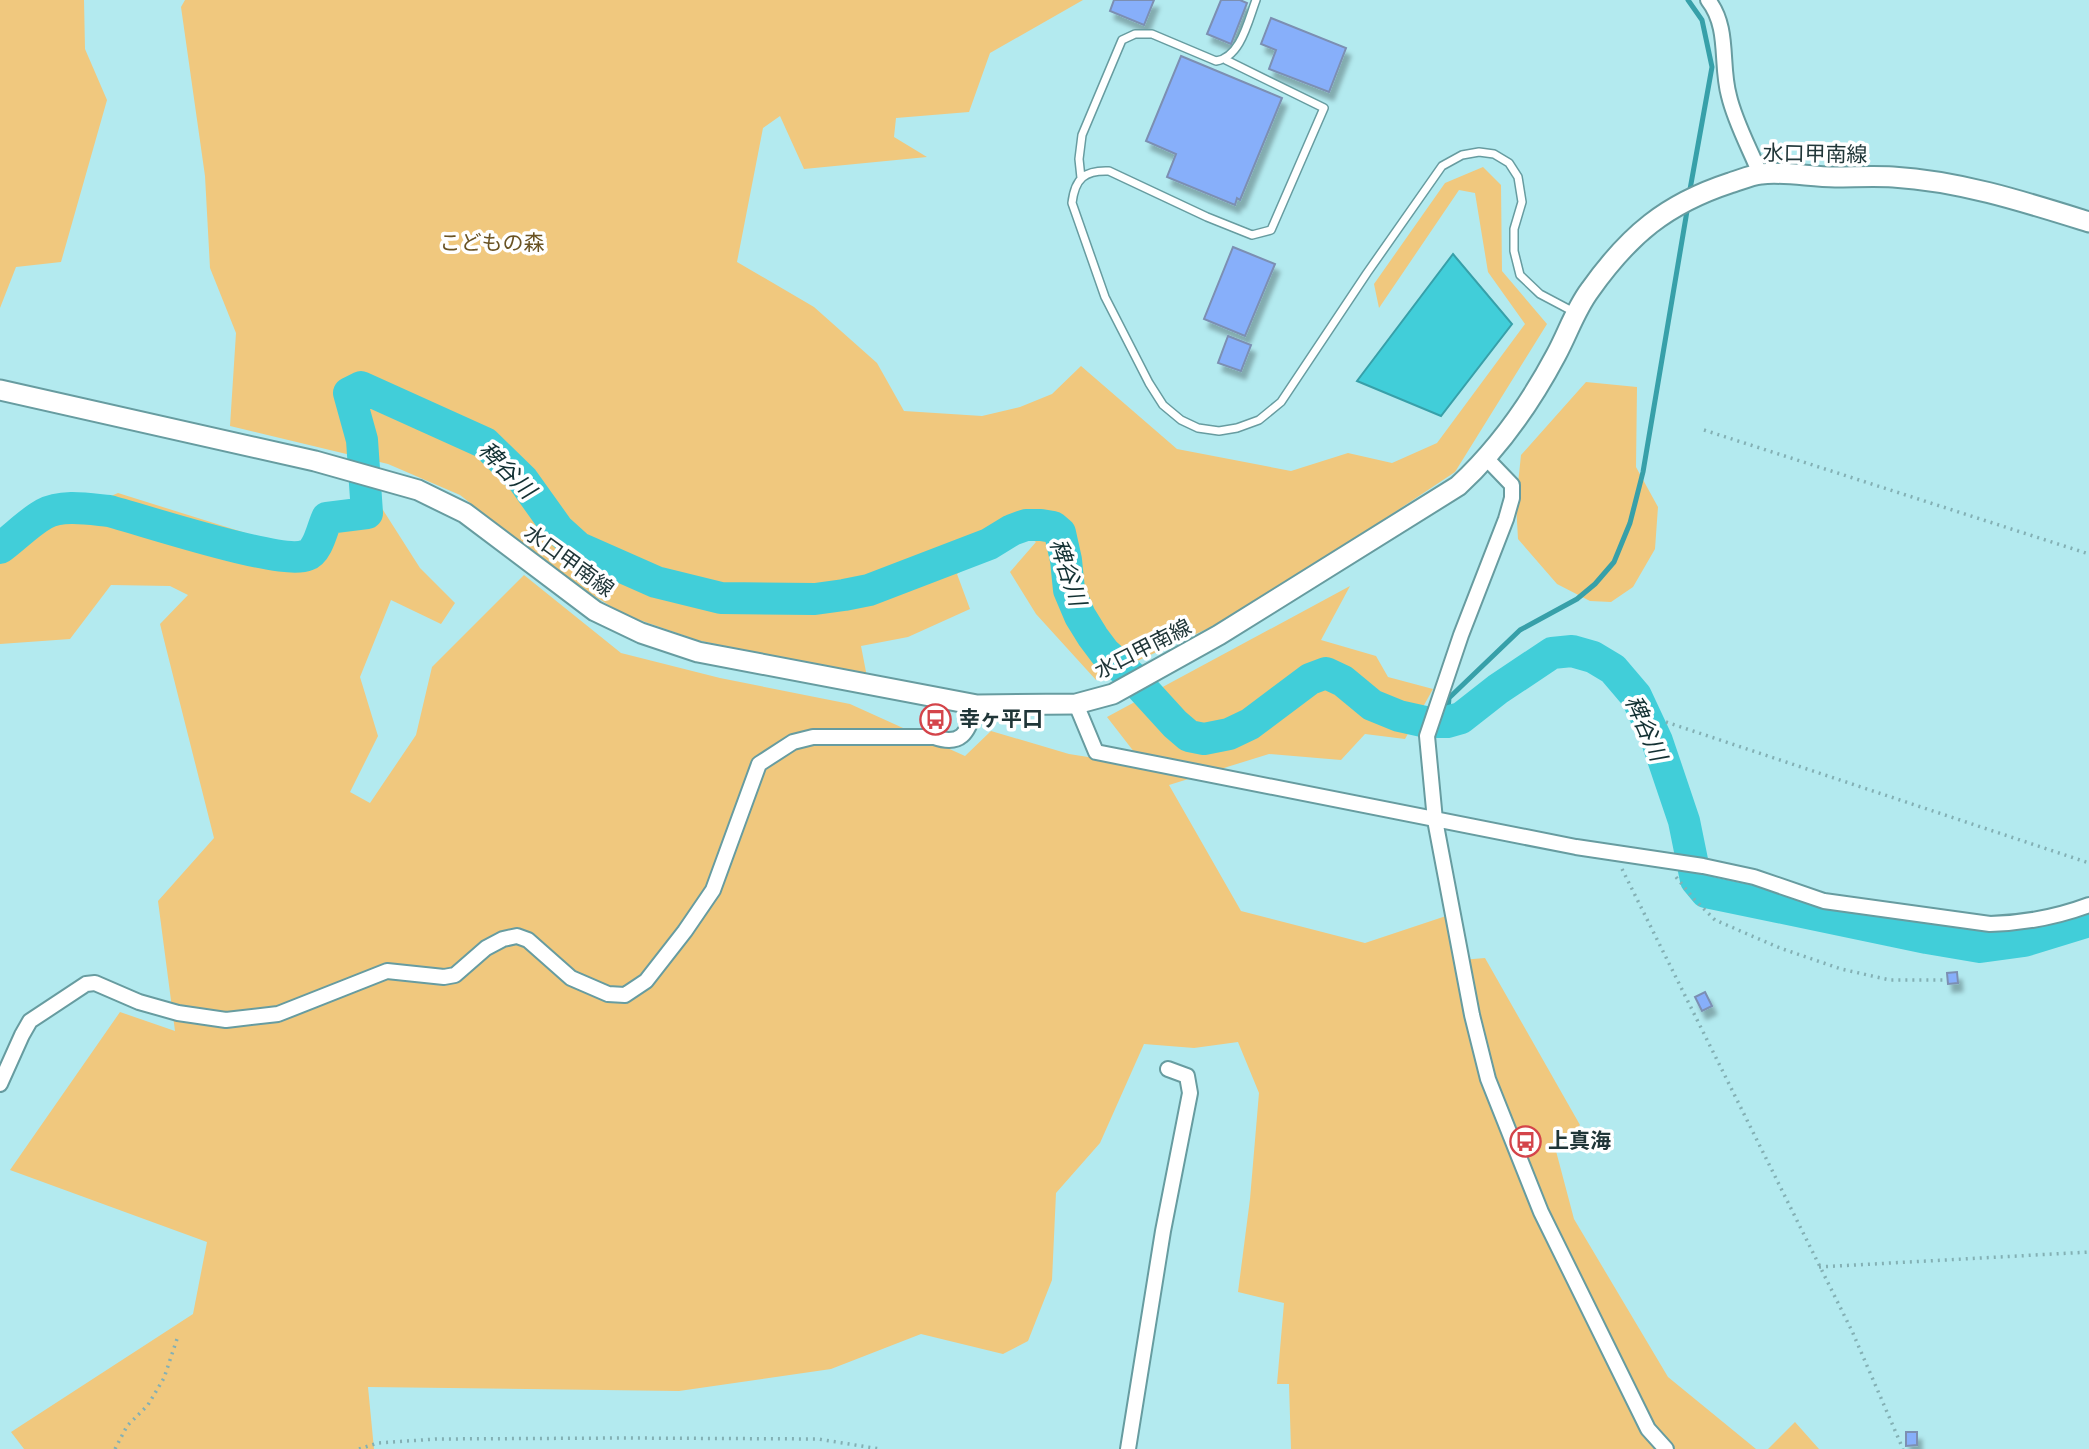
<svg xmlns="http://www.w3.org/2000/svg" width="2089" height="1449" font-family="Quicksand,'Noto Sans JP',sans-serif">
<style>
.green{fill:#f0c87e}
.water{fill:#41ced9;stroke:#37a0a9;stroke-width:2}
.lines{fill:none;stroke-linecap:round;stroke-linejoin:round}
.stream{stroke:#37a0a9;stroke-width:5}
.river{stroke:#41ced9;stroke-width:32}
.building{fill:#87affa;stroke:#7c8fb2;stroke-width:2;filter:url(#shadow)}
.service-casing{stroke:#679ca0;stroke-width:10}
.minor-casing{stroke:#679ca0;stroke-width:18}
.secondary-casing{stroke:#679ca0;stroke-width:23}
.path{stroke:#83b0b4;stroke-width:3.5;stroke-dasharray:2 5;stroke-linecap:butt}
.service{stroke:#fff;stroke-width:7}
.minor{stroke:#fff;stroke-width:14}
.secondary{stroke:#fff;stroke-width:19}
.labels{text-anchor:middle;stroke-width:7;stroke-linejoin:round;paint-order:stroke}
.street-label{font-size:21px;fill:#203638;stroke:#fff}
.park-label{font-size:21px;fill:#6a5324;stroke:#fff}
.poi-label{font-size:21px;font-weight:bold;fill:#203638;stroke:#fff;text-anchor:start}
.water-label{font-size:23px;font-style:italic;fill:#133133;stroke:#fff}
</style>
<defs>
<filter id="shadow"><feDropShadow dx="4.5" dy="8" stdDeviation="2" flood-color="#0004"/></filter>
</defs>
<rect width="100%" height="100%" fill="#b3eaef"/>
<path class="green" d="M0,0H84L85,49L107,100L61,262L16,267L0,308Z
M185,0H1083L990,53L969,112L896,118L894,137L927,157L804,169L780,116L763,128L737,262L814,307L877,363L904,411L982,416L1020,407L1052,394L1081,366L1177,449L1291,471L1348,453L1392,463L1437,443L1525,324L1488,272L1475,193L1459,190L1379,308L1374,284L1445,183L1483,167L1501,185L1502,271L1547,324L1455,472L1248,610L1096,680L1036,614L1010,572L1036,542L1023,533L957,574L970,609L908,637L861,646L867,677L697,640L625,615L573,583L460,495L388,464L230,426L236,333L210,268L205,176L181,7Z
M1586,382L1637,387L1636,467L1658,507L1655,549L1633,587L1611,602L1590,601L1557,584L1518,539L1516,503L1521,455Z
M356,490L376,499L420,568L455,603L441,624L391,600L360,677L378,736L350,792L370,803L416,735L432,667L524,575L621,653L720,678L850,704L965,756L991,731L1069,754L1145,766L1107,717L1350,586L1321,640L1376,656L1388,677L1433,689L1405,739L1365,734L1341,760L1269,754L1169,785L1241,911L1365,943L1449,915L1461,960L1485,958L1580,1125L1556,1151L1574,1219L1668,1377L1756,1449H1291L1289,1384H1277L1284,1303L1238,1292L1250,1199L1259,1093L1238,1042L1194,1048L1144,1044L1100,1143L1056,1193L1052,1280L1028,1341L1003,1354L921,1334L831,1369L679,1391L368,1387L374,1449H24L11,1432L193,1314L207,1242L10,1170L120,1012L175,1031L158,901L214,838L160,624L188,595L170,586L111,585L70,639L0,644V549L51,522L118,493L319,556Z
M1795,1422L1819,1449H1768Z"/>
<path class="water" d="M1453,254L1512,324L1441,416L1357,381Z"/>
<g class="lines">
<path class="stream" d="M1688,0L1702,20L1712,67L1689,195
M1447,722L1449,698L1520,630L1577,599L1595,584L1614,562L1630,523L1643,472L1688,205"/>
<path class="river" d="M0,548C14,538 28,523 44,514C62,504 89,509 109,511C144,520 281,566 307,555C318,551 322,529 327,518L367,513L362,440L349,393L361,387L485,443L523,480L558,529L579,548L656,582L721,598L815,599L844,595L869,590L989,544L1012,530L1026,525H1041L1053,527L1060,533L1066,560L1069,590L1080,616L1093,637L1105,653L1133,678L1175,724L1189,736L1204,739L1229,734L1250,724L1310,679L1326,673L1343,681L1372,705L1399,716L1426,722H1447L1461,718L1498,689L1552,653L1572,651L1593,657L1613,669L1636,696L1657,741L1684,821L1696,880L1706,892L1927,938L1980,947L2024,941L2089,921"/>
</g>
<path class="building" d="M1114,0H1154L1144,25L1110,11Z
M1221,0H1240L1247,3L1231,44L1207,34Z
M1271,18L1346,48L1329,92L1269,69L1276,50L1261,44Z
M1181,56L1282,98L1240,200L1237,198L1235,205L1167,177L1176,154L1146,141Z
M1233,247L1275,264L1245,336L1204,319Z
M1228,336L1251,345L1241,371L1218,363Z
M1957,972L1958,983L1948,984L1947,973Z
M1705,992L1712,1006L1702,1011L1695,997Z
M1906,1432H1917V1445L1906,1446Z"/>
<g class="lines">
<defs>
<path id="service" d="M1226,60L1324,108L1271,230L1252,235L1207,217L1109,171C1085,170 1075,178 1072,203L1105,297L1149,383L1163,405L1181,420L1198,428L1219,431L1237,428L1259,420L1281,402L1367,273L1442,166L1462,155L1479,152L1494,154L1509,163L1518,177L1522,202L1514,229V251L1520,275L1540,294L1574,312
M1081,178L1079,159L1082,135L1122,40L1135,34H1152L1216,61C1241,57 1248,21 1256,0"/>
<path id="minor" d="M1708,0C1730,28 1720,64 1729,96C1735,122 1750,149 1760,174
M1487,459L1512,485V498L1506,519L1461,635L1427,736L1435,820L1472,1015L1488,1079L1541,1212L1648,1429L1666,1449
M1076,704L1096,752L1576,847L1703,866L1754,877L1824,901L1990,924C2025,923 2057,917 2089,905
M0,1084L22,1035L30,1021L86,984L95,983L139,1002L178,1013L226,1020L278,1014L387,971L444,977L455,975L486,948L503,939L517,936L528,940L571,978L608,994L625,995L646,981L685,931L713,890L759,764L793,742L813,737H934C965,748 968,728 977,705
M1128,1449L1163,1231L1190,1093L1187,1076L1168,1069"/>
<path id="secondary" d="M0,390L315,461L418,490L465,513L595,611L641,633L698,652L977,705L1076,704L1113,694L1219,635L1458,486C1498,449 1530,404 1556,355C1568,333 1575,310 1590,290C1629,235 1666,204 1730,183C1740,180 1751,175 1761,174C1784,171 1811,177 1835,177C1854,177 1874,176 1893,177C1960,181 2025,202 2089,222"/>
</defs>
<use href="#service" class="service-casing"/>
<use href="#minor" class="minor-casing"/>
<use href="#secondary" class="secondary-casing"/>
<path class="path" d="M1704,430L2089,554
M1666,722L2089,863
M1622,869L1852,1331L1903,1449
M1676,877L1694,899L1715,920L1780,948L1841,969L1890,980H1945
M1819,1267L2089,1252
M115,1449L127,1426L148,1405L164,1378L178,1336
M359,1449L378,1443L436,1439L626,1438L818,1439L880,1449"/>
<use href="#service" class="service"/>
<use href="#minor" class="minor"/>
<use href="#secondary" class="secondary"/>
</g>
<defs>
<symbol id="bus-ring" viewBox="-11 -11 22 22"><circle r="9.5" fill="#fff" stroke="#d4444a" stroke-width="1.5"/><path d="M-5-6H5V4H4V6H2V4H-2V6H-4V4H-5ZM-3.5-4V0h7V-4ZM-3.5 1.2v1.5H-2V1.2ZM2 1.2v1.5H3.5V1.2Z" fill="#d4444a"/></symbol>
</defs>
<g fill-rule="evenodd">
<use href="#bus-ring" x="918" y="702" width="35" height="35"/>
<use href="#bus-ring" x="1508" y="1124" width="35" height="35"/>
</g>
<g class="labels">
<g class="street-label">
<text transform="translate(1815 154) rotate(1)" y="7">水口甲南線</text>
<text transform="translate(569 561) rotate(36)" y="7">水口甲南線</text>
<text transform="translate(1143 649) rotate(-27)" y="7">水口甲南線</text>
</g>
<g class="park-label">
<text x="492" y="250">こどもの森</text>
</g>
<g class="poi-label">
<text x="959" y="726">幸ヶ平口</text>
<text x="1548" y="1148">上真海</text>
</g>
<g class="water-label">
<text transform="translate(507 470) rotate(45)" y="8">稗谷川</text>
<text transform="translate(1068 572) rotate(72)" y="8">稗谷川</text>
<text transform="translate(1646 728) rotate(66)" y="8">稗谷川</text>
</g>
</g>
</svg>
